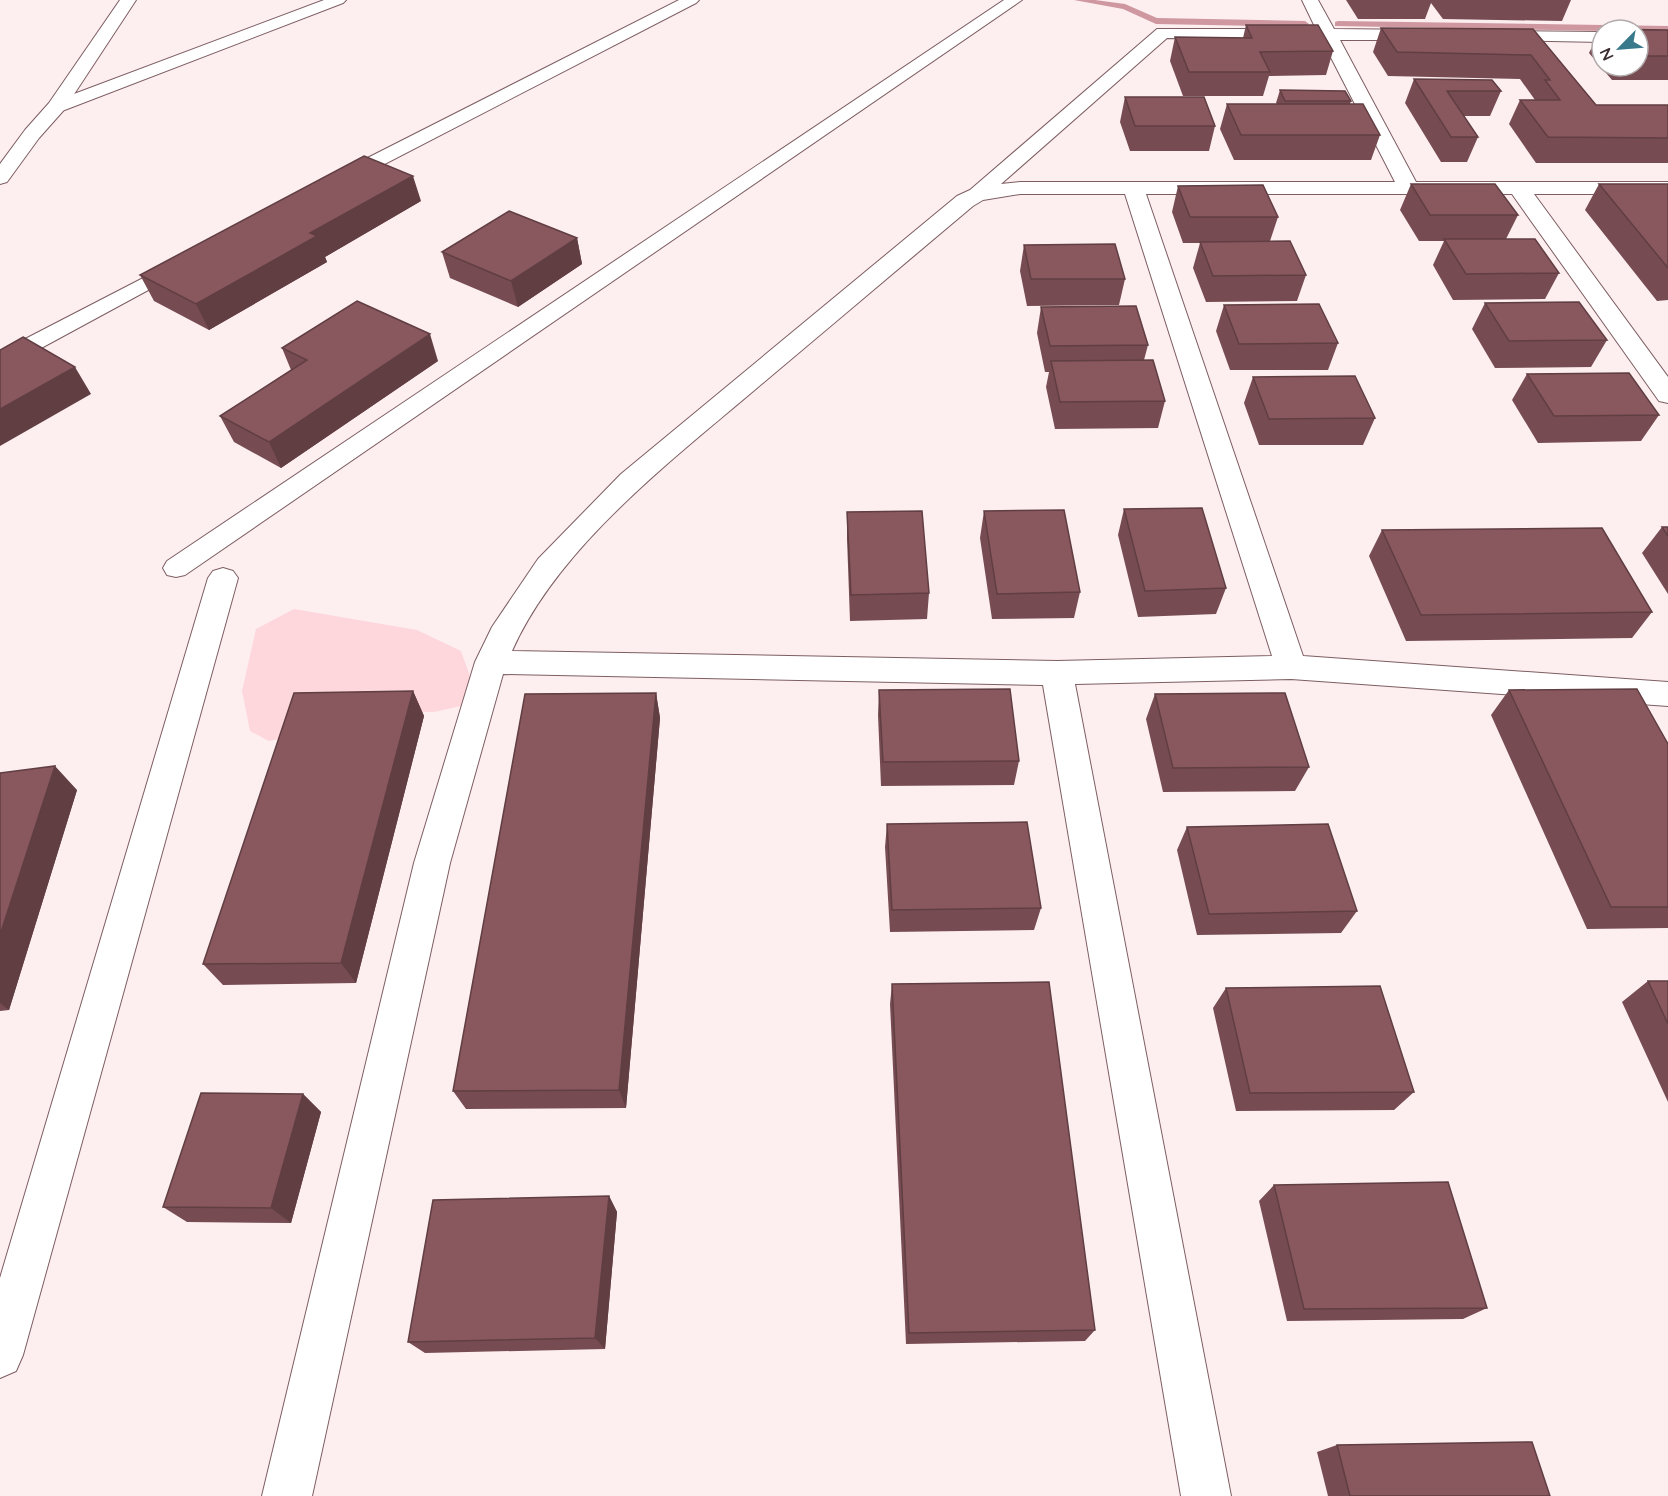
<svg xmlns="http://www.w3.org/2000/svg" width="1668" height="1496" font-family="Quicksand,sans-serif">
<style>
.green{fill:#fdd7dc}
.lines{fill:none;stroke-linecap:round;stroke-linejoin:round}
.stream{fill:#cf98a0;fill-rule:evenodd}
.service-casing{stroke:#7d5e62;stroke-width:2}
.minor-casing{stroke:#7d5e62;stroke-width:2}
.service{fill:#fff;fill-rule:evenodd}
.minor{fill:#fff;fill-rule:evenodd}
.wall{fill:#764c52;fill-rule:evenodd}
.shaded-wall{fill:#603e42}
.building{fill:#89585f;stroke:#603e42;stroke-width:1.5}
</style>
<rect width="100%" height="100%" fill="#fdeef0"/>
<path class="green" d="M294,609L417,630L461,651L471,679L461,706L434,712L305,713L296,736L269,741L250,731L242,691L256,629Z"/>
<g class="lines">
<path class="stream" d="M1074,0H1095L1125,4L1157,18L1305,21L1309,24L1305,27L1156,24L1123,9Z
M1338,21L1668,26V32L1335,26V22Z"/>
<defs>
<path id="service" d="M324,0H346L343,3L62,111H50L47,107L50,103Z
M679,0H699L696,3L346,184H332L330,180L332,176Z
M1004,0H1022L185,575L176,577L167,575L163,568L167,561Z
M180,259L187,261L190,265L187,269L8,366L0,368V352Z"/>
<path id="minor" d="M120,0H136L63,111L39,138L7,182L0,184V164L25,130L49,103Z
M1302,0H1318L1334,29L1423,30L1429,31L1432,35L1429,39L1423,40H1340L1416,182H1668V194H1534L1668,377V403L1659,401L1512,194H1146L1303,656L1668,682V706L1291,679L1075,684L1231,1496H1181L1043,685L503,674L450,863L312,1496H262L414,863L475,662L492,627L538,559L621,474L957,196L970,190L1157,29H1316ZM1167,38L1322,40L1395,182H1020L1001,184ZM1020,194H1125L1272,656L1057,661L512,651C558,548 666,465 751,393C825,331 899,268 973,206L983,200Z
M1496,31L1602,32V42L1490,40L1487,36L1490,32Z
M223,568L233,571L238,578L23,1355L16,1371L0,1378V1278L208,578L213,571Z"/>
</defs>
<use href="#service" class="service-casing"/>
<use href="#minor" class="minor-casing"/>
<use href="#service" class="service"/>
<use href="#minor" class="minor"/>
</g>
<path class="wall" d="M1346,0H1571L1562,21L1443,19L1431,3L1425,19H1358Z
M1246,25L1333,51L1326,75L1269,76L1263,96H1183L1170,61L1175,37L1243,38Z
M1381,28L1533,29L1596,105H1668V163H1536L1509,124L1520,100H1535L1520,79L1388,76L1373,52Z
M1601,29L1668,30V80H1612L1589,53ZM1602,30H1638V66H1602Z
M1414,79L1501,91L1490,116H1464L1478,137L1467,162H1441L1405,103Z
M1280,90L1351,101L1350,104L1380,135L1371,160H1234L1220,129L1227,104H1277L1276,103Z
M1125,97L1215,126L1209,151H1130L1120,122Z
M1411,184L1518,215L1506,239L1559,273L1545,299L1453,300L1433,265L1444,241H1419L1400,210Z
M1599,184H1668V300L1657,301L1585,210Z
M1178,186L1278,217L1270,241L1306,275L1297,301L1206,302L1193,268L1200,243H1183L1172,212Z
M421,201L325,257L327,262L209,330L154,301L140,275Z
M577,238L582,264L518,307L450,278L442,252Z
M1024,245L1125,279L1119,305L1027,306L1020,271Z
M1485,303L1607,340L1591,367L1495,368L1472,329Z
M1224,305L1338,343L1328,370H1230L1216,331Z
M1041,307L1148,345L1144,360L1165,401L1158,428L1055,429L1046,387L1049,372H1045L1037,333Z
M282,348L438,361L281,468L234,442L220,416L291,370Z
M1527,374L1659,415L1641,441L1538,443L1512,400Z
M1253,377L1375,418L1363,445H1259L1244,403Z
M1124,509L1226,588L1216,614L1138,617L1118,535Z
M984,511L1080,592L1074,618L992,619L980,538Z
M847,512L929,593L927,619L850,621L847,538Z
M1662,527H1668V594L1642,553Z
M1382,530L1652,612L1632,638L1406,641L1369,556Z
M879,690L1019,761L1014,785L881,786L878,715Z
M1509,690L1668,744V928L1587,929L1491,715Z
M413,691L424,716L356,983L223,985L203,964Z
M656,693L660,718L626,1108L466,1109L453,1091Z
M1155,694L1309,767L1295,791L1163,792L1146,719Z
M0,773L77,790L9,1010L0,1011Z
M887,824L1041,908L1034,930L890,932L885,847Z
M1187,827L1357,911L1341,933L1197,935L1177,850Z
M1648,981H1668V1102L1622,1002Z
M892,984L1095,1330L1085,1341L906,1344L890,1004Z
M1226,988L1414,1092L1394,1110L1236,1111L1213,1008Z
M303,1094L321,1112L291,1223L187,1222L163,1207Z
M1274,1185L1487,1308L1463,1319L1287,1321L1259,1201Z
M609,1196L617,1212L605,1349L425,1353L408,1342Z
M1337,1445L1550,1496H1328L1317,1452Z"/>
<path class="shaded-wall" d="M413,176L421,201L325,257L327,262L209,330L196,304L310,233Z
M577,238L582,264L518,307L511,281Z
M430,334L438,361L281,468L269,442Z
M75,367L91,394L0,446V409Z
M413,691L424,716L356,983L341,963Z
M656,693L660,718L626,1108L619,1090Z
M55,766L77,790L9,1010L0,1003V935Z
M303,1094L321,1112L291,1223L271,1208Z
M609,1196L617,1212L605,1349L595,1338Z"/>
<path class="building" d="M1246,25H1318L1333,51L1260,52L1270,72H1189L1175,37L1252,38Z
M1381,28L1533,29L1596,105H1668V138L1548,137L1520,100H1560L1545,80H1550L1531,55L1397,52Z
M1601,29L1668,30V56H1638V30L1602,31Z
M1414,79L1492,80L1501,91H1447L1478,137H1451Z
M1280,90L1345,91L1351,101H1285Z
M1125,97H1204L1215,126H1135Z
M1227,104H1363L1380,135H1241Z
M364,156L413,176L310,233L317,236L196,304L140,275Z
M1411,184H1495L1518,215H1430Z
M1599,184H1668V268Z
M1263,185L1278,217H1190L1178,186Z
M509,211L577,238L511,281L442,252Z
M1444,239H1535L1559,273L1466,274Z
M1290,241L1306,275L1213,276L1200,242Z
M1115,244L1125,279H1031L1024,245Z
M357,301L430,334L269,442L220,416L307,360L282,348Z
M1579,302L1607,340L1509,341L1485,303Z
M1319,304L1338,343L1239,344L1224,305Z
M1136,306L1148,345L1050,346L1041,307Z
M23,337L75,367L0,409V350Z
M1153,360L1165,401L1060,402L1051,361Z
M1629,373L1659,415L1554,416L1527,374Z
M1355,376L1375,418L1269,419L1253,377Z
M1202,508L1226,588L1145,591L1124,509Z
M1064,510L1080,592L997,594L984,511Z
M922,511L929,593L851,595L847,512Z
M1662,527H1668V536Z
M1602,528L1652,612L1421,615L1382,530Z
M1010,689L1019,761L883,762L879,690Z
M1637,689L1668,744V907H1611L1509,690Z
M413,691L341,963L203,964L294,693Z
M656,693L619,1090L453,1091L525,694Z
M1285,693L1309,767L1173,768L1155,694Z
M55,766L0,935V773Z
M1027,822L1041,908L892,910L887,824Z
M1328,824L1357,911L1209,914L1187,827Z
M1648,981H1668V1024Z
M1049,982L1095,1330L909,1333L892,984Z
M1380,986L1414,1092L1250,1093L1226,988Z
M201,1093L303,1094L271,1208L163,1207Z
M1448,1182L1487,1308L1304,1309L1274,1185Z
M609,1196L595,1338L408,1342L433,1200Z
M1532,1442L1550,1496H1350L1337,1445Z"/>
<g transform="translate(1620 48) rotate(245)"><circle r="28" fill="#ffffff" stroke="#b1abac" stroke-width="1.5"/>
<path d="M0-4.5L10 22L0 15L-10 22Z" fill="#38798c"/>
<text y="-9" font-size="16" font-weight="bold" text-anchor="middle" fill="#3c2e2f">N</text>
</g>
</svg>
